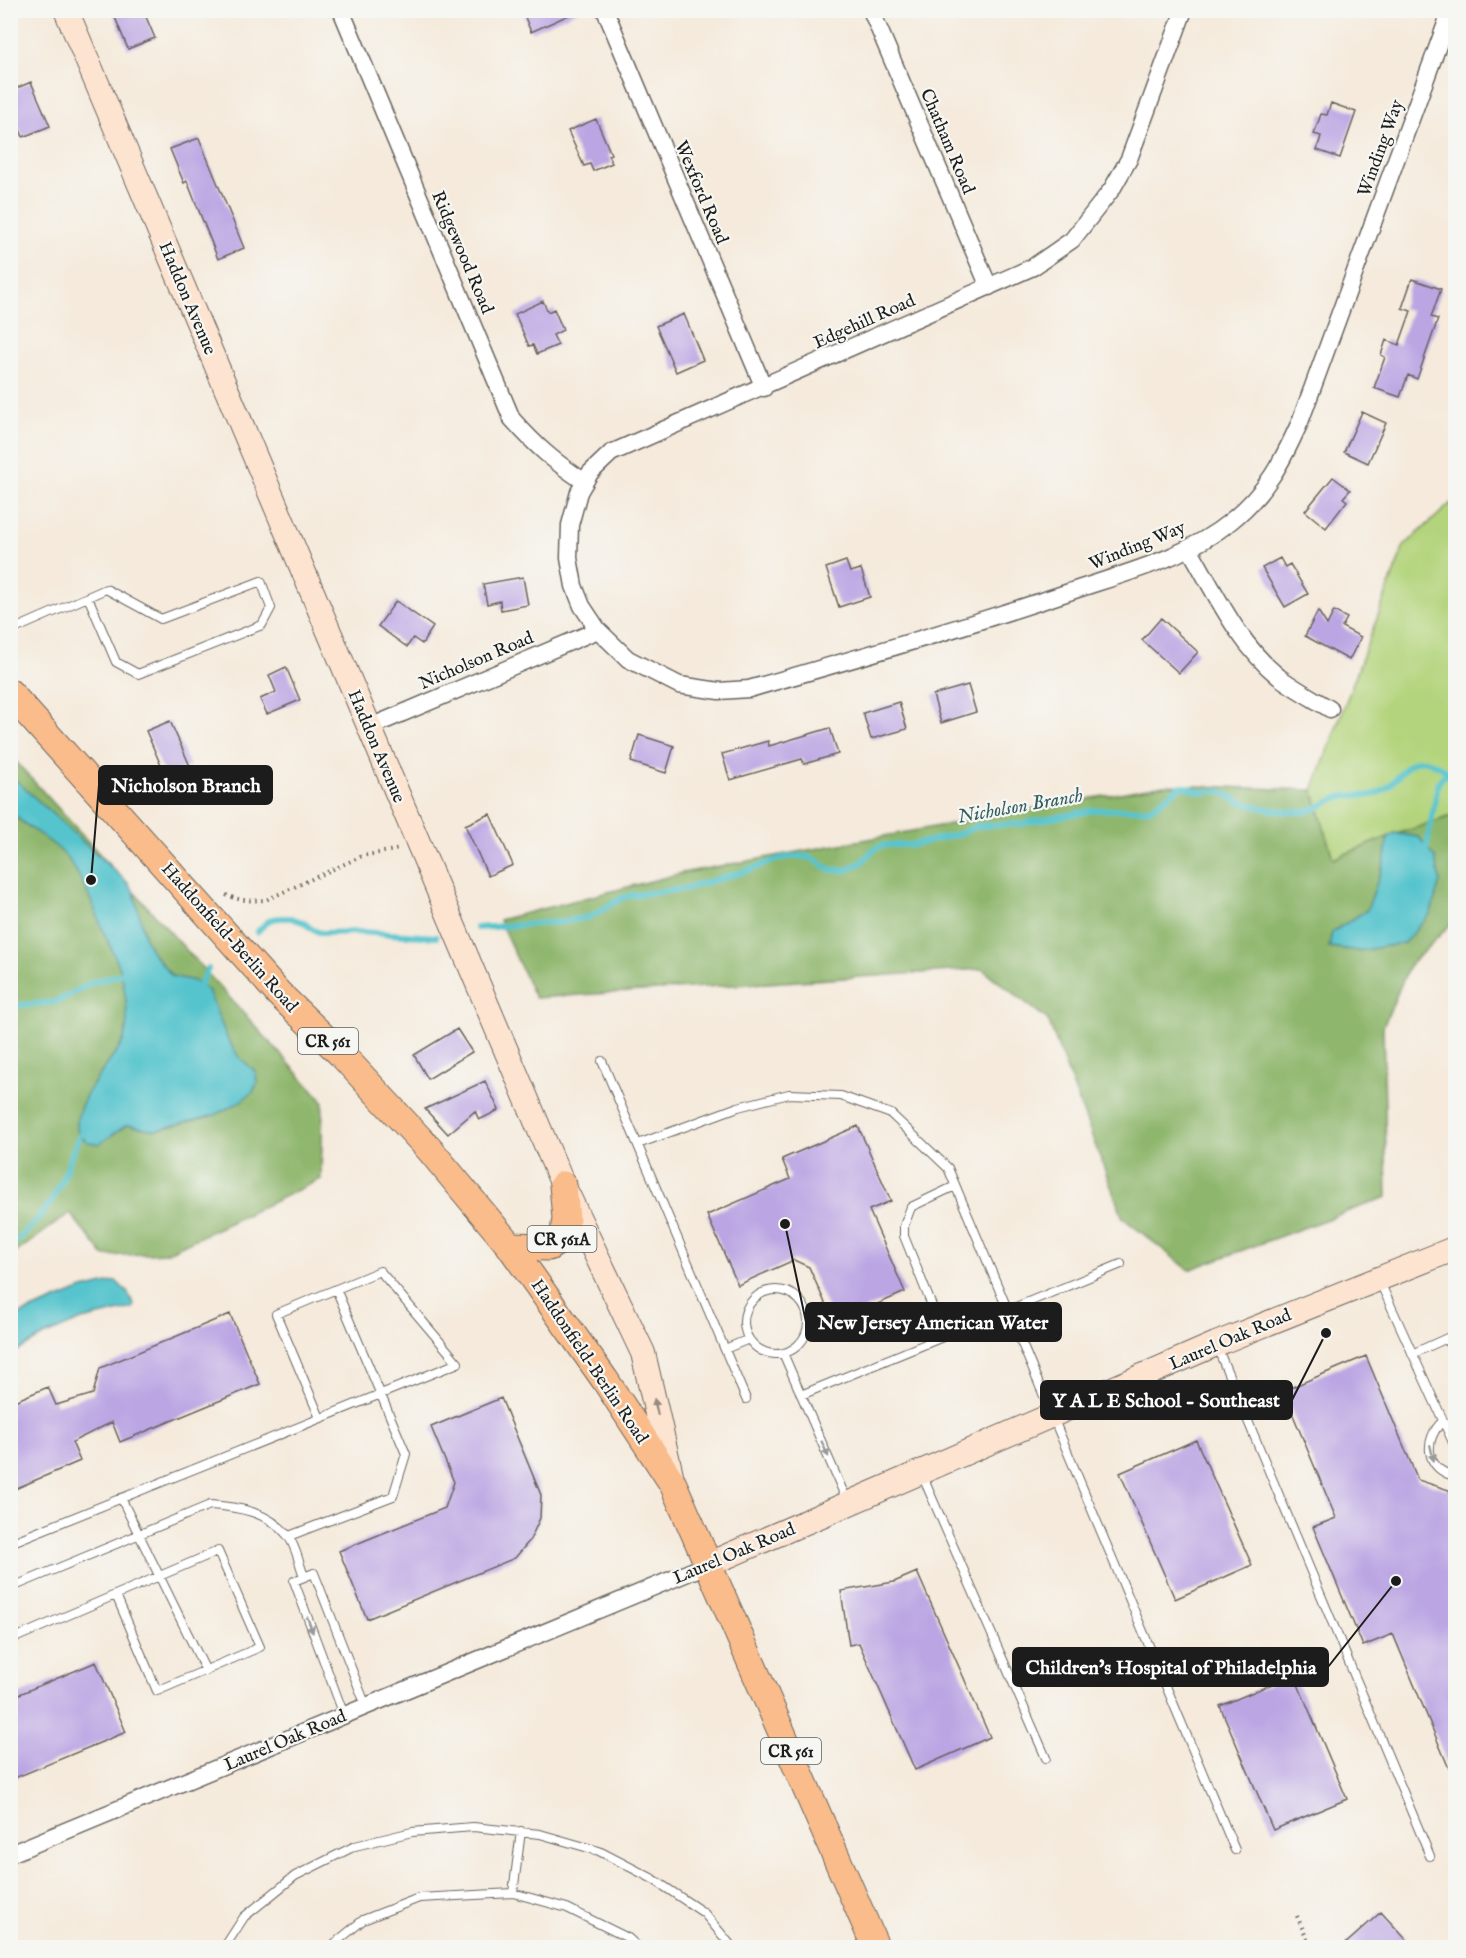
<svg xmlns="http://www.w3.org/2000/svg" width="1466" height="1958" font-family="'IM FELL English',serif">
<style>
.green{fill:#b3d47c;stroke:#68784c;stroke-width:1.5}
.forest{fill:#8eb66c;stroke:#556944;stroke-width:1.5}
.water{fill:#57c4cd;stroke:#3a7074;stroke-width:1.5}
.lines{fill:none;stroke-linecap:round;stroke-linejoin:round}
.stream{stroke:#57c4cd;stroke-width:6}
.building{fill:#bba5e3}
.lane-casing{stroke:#68645f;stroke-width:10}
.street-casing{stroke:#68645f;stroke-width:19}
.secondary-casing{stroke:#68645f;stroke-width:26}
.primary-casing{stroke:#68645f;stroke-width:29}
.path{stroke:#68645f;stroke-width:4;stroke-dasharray:1.5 4.5;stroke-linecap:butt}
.lane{stroke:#fff;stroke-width:8}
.street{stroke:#fff;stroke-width:16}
.secondary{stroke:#fde4d0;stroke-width:24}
.primary{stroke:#f9bc8a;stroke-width:27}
.oneway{fill:#988a7f}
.oneway2{fill:#999}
.labels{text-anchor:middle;stroke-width:4.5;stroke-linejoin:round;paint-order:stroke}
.shield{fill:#f6f6f2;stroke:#5d5d5c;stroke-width:1.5}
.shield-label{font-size:16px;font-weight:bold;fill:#1c1c1c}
.street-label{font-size:18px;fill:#1c1c1c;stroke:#f6f6f2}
.water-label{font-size:20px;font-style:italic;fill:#345f63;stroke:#f6f6f2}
.leader{fill:none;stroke:#1c1c1c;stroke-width:2}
.callout-dot{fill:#1c1c1c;stroke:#f6f6f2;stroke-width:2}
.callout{fill:#1c1c1c;stroke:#1c1c1c;stroke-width:2}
.callout-label{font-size:20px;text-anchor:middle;font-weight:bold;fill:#fff}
</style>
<rect width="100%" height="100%" fill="#f6f6f2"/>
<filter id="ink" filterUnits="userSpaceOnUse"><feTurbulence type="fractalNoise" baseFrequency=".0167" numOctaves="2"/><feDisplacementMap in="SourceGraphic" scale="12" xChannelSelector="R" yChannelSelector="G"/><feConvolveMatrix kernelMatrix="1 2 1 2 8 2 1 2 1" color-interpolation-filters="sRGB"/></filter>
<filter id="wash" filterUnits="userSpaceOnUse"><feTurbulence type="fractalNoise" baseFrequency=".008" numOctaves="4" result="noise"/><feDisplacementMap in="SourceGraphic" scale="24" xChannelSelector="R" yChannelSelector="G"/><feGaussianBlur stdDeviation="1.35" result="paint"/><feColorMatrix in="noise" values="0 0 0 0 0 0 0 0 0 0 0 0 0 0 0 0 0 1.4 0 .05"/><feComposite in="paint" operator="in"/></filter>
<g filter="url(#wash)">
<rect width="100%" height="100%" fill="#f5eadb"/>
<path class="green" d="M1451,503L1456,508L1455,815L1388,837L1333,859L1313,790L1404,546Z"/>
<path class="forest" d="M10,755L323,1101L321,1179L166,1253L104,1256L70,1213L11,1256Z
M1164,785L1313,790L1333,859L1388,837L1455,815V920L1409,966L1383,1027L1387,1197L1189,1270L1123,1218L1048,1020L982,969L535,998L499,920L682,873Z"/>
<path class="water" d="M10,775L127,882L134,892L145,938L152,952L172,976L194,981L208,990L228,1040L238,1056L256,1072L257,1083L253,1092L238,1103L215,1115L156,1130L127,1125L99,1144L87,1142L78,1133C70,1105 107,1068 121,1045C132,1027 125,989 120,969C116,958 110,947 105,935C94,908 83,877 64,854C48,837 27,829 11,812Z
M1394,833L1419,837L1435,858L1440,881L1431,913L1404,943L1359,951L1329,947L1332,932L1367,910L1384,863L1388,837Z
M116,1281L127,1292L134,1304L133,1308L82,1320L43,1336L11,1355V1318L83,1289Z"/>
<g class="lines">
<path class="stream" d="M1425,855L1438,784L1442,777L1456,771
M477,928L562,922L590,917L622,898L632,895L684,889L746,871L782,858L794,856L810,857L831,870H847L862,862L874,849L884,845H912L959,834L978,826L1020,824L1095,810L1150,809L1181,786C1189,787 1196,791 1203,792C1210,792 1215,790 1222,792C1227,794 1232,798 1238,801C1254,807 1284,813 1302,812C1316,811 1327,801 1340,797C1351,793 1361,797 1372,795C1406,787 1402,738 1449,773
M257,932L267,922L272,919L281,918H291L303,922L313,930L322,933L360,932L436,937
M197,990L208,969
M10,1006L56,1002L91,983L128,972
M10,1247C30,1229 50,1208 61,1183C69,1165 72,1147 83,1131"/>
</g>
<g id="blocks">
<path class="building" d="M124,10H143L155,38L128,49L114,15Z
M522,10H580L531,32Z
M31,82L50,126L23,137L10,106V91Z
M1331,103L1356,112L1340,158L1317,150L1321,136L1314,134L1321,114L1327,115Z
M596,119L611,154L608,155L612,163L593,171L590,164L584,166L568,131Z
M199,138L244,248L218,259L187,181L184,183L170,149Z
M1412,279L1441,289L1431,317L1438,319L1417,379L1408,375L1400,397L1374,388L1385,357L1381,355L1386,340L1399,345L1411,311L1402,308Z
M543,301L548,312L554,309L563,330L553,335L558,345L537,354L533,345L529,346L515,314Z
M684,314L703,360L676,372L656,326Z
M1362,412L1386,423L1368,463L1344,452Z
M1333,477L1350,490L1343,498L1347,501L1326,528L1305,511Z
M1280,558L1285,567L1290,564L1308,594L1285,607L1262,568Z
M846,561L850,572L861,569L870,597L839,607L826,568Z
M523,577L528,605L501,610L500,601L487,604L483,584Z
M396,601L433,627L422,644L413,638L407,647L378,626Z
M1318,611L1327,625L1334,611L1347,618L1342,627L1361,637L1349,660L1305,636Z
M1161,618L1198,652L1179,673L1142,640Z
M286,667L300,700L267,714L260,699L276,692L269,675Z
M968,685L976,712L941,723L933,695Z
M899,702L907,729L871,739L863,713Z
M170,721L190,766L166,777L146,731Z
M830,728L838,754L804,764L802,759L730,780L722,754L768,741L769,746Z
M639,735L674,746L666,773L631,762Z
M490,814L513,865L488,876L465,825Z
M457,1029L472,1052L428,1079L414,1055Z
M485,1081L499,1110L479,1120L475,1111L448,1134L425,1109Z
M858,1126L891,1201L869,1210L905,1292L834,1323L809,1267L794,1260L738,1285L707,1215L790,1179L782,1159Z
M230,1314L260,1384L120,1442L112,1422L72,1442L80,1461L10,1491V1403L48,1387L56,1405L93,1394L100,1368Z
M1366,1356L1418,1480L1449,1490L1455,1506V1783L1393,1634L1363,1646L1313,1527L1336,1518L1283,1391Z
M501,1398L541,1495L540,1518L530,1540L515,1558L367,1619L339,1551L445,1508L454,1482L431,1427Z
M1196,1440L1252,1565L1175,1599L1120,1473Z
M917,1572L990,1737L915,1770L859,1643L849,1645L841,1591L894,1582Z
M96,1662L126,1732L10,1780V1698Z
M1294,1675L1347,1799L1273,1830L1220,1706Z
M1381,1912L1413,1947H1342Z"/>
</g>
</g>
<g filter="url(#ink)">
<use href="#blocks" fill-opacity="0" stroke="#68645f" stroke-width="1.5"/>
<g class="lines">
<defs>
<path id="lane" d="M10,631L106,589L161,619L261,581L271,608L262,625L138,674L116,662L88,597
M602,1061L746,1399
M638,1144L738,1107L789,1094L841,1096L891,1114L948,1168L1235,1850
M1379,1280L1456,1449
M744 1322a32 32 0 1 1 64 0a32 32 0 1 1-64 0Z
M944,1336L904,1236V1226L911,1207L955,1186
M1447,1338L1456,1357
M1217,1347L1430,1856
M725,1349L749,1339
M783,1353L848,1503
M1412,1354L1456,1334
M801,1395L1121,1264
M1443,1421C1422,1440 1426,1471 1456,1476
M922,1475L1046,1758
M121,1498L206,1671
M289,1536L393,1496L406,1454L336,1289
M10,1543L458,1363L380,1271L276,1314L320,1418
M10,1588L210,1505C239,1507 269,1512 288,1536C296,1546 299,1564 304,1576
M10,1640C80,1610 149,1580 218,1551L260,1647L157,1691L116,1595
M344,1715L294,1581L314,1573L366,1706
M513,1893L521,1831
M224,1948L244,1917L295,1876L355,1846L412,1832L473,1827L540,1834L599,1851L653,1879L704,1913L733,1948
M329,1948L363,1920L419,1898L513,1893L567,1908L628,1938L639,1948"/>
<path id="street" d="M341,10L512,419C537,447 553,461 585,482
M605,10L764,388
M871,10L989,287
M1184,10L1129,159L1112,189L1072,240L1033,267L611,453L590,473L579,492L570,525L569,558L574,586L582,606L598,630L628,659L679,685L719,691L749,689C855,659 961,628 1066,593C1121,574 1185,559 1231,521C1267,492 1282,462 1300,422L1451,10
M1189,548C1215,592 1238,644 1279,677C1295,689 1314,699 1330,709
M370,727L598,630
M10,1854L709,1564"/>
<path id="secondary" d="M66,10L563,1185L643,1353L672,1479
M709,1564L1216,1344L1456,1248"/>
<path id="primary" d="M10,693L279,994L341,1054L430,1150L510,1246L605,1380L673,1484L876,1948
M510,1246L549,1247L563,1238L566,1219L563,1185"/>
</defs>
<use href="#lane" class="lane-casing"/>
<use href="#street" class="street-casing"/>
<use href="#secondary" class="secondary-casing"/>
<use href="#primary" class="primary-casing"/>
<path class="path" d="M226,895C240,901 251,901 266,900L362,856L400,849
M1297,1916L1311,1948"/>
<use href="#lane" class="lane"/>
<use href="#street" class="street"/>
<use href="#secondary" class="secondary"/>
<use href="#primary" class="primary"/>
</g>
<defs><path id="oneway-solid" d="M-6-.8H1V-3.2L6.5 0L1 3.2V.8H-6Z" transform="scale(1.5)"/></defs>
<use class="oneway" href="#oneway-solid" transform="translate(656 1407) rotate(-103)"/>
<g class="oneway2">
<use href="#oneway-solid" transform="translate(825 1449) rotate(66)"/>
<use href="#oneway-solid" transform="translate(1432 1453) rotate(77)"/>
<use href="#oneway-solid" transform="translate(310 1625) rotate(70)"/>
</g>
</g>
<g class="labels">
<g class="shield">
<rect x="298" y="1028" width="60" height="26" rx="4.5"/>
<rect x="527.5" y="1226" width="69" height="26" rx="4.5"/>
<rect x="761" y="1738" width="60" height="26" rx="4.5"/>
</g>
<g class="shield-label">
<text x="328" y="1047">CR 561</text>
<text x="562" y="1245">CR 561A</text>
<text x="791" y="1757">CR 561</text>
</g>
<g class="street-label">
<text transform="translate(948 141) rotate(67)" y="6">Chatham Road</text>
<text transform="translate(1380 148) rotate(-70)" y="6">Winding Way</text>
<text transform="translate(702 192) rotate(67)" y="6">Wexford Road</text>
<text transform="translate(463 252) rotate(67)" y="6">Ridgewood Road</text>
<text transform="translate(188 298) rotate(67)" y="6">Haddon Avenue</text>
<text transform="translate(864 321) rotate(-24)" y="6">Edgehill Road</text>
<text transform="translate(1137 545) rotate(-22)" y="6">Winding Way</text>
<text transform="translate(476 660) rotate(-23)" y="6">Nicholson Road</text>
<text transform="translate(377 746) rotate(67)" y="6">Haddon Avenue</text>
<text transform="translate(230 937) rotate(48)" y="6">Haddonfield-Berlin Road</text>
<text transform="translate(1230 1339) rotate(-23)" y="6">Laurel Oak Road</text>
<text transform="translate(590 1361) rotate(56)" y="6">Haddonfield-Berlin Road</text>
<text transform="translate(734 1553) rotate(-23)" y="6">Laurel Oak Road</text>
<text transform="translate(285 1740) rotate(-23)" y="6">Laurel Oak Road</text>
</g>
<g class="water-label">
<text transform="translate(1020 805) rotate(-10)" y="7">Nicholson Branch</text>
</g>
</g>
<path class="leader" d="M91 880L99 785M785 1224L806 1322M1326 1333L1292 1400M1396 1581L1328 1667"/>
<g class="callout-dot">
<circle cx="91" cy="880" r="6"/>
<circle cx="785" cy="1224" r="6"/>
<circle cx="1326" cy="1333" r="6"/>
<circle cx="1396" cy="1581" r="6"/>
</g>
<g class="callout">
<rect x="99" y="766" width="173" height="38" rx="6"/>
<rect x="806" y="1303" width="255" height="38" rx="6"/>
<rect x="1041" y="1381" width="251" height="38" rx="6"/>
<rect x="1013" y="1648" width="315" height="38" rx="6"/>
</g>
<g class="callout-label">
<text x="186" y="792">Nicholson Branch</text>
<text x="933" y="1329">New Jersey American Water</text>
<text x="1166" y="1407">Y A L E School - Southeast</text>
<text x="1171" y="1674">Children's Hospital of Philadelphia</text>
</g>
<rect width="1466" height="1958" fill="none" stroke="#f6f6f2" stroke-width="36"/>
</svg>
